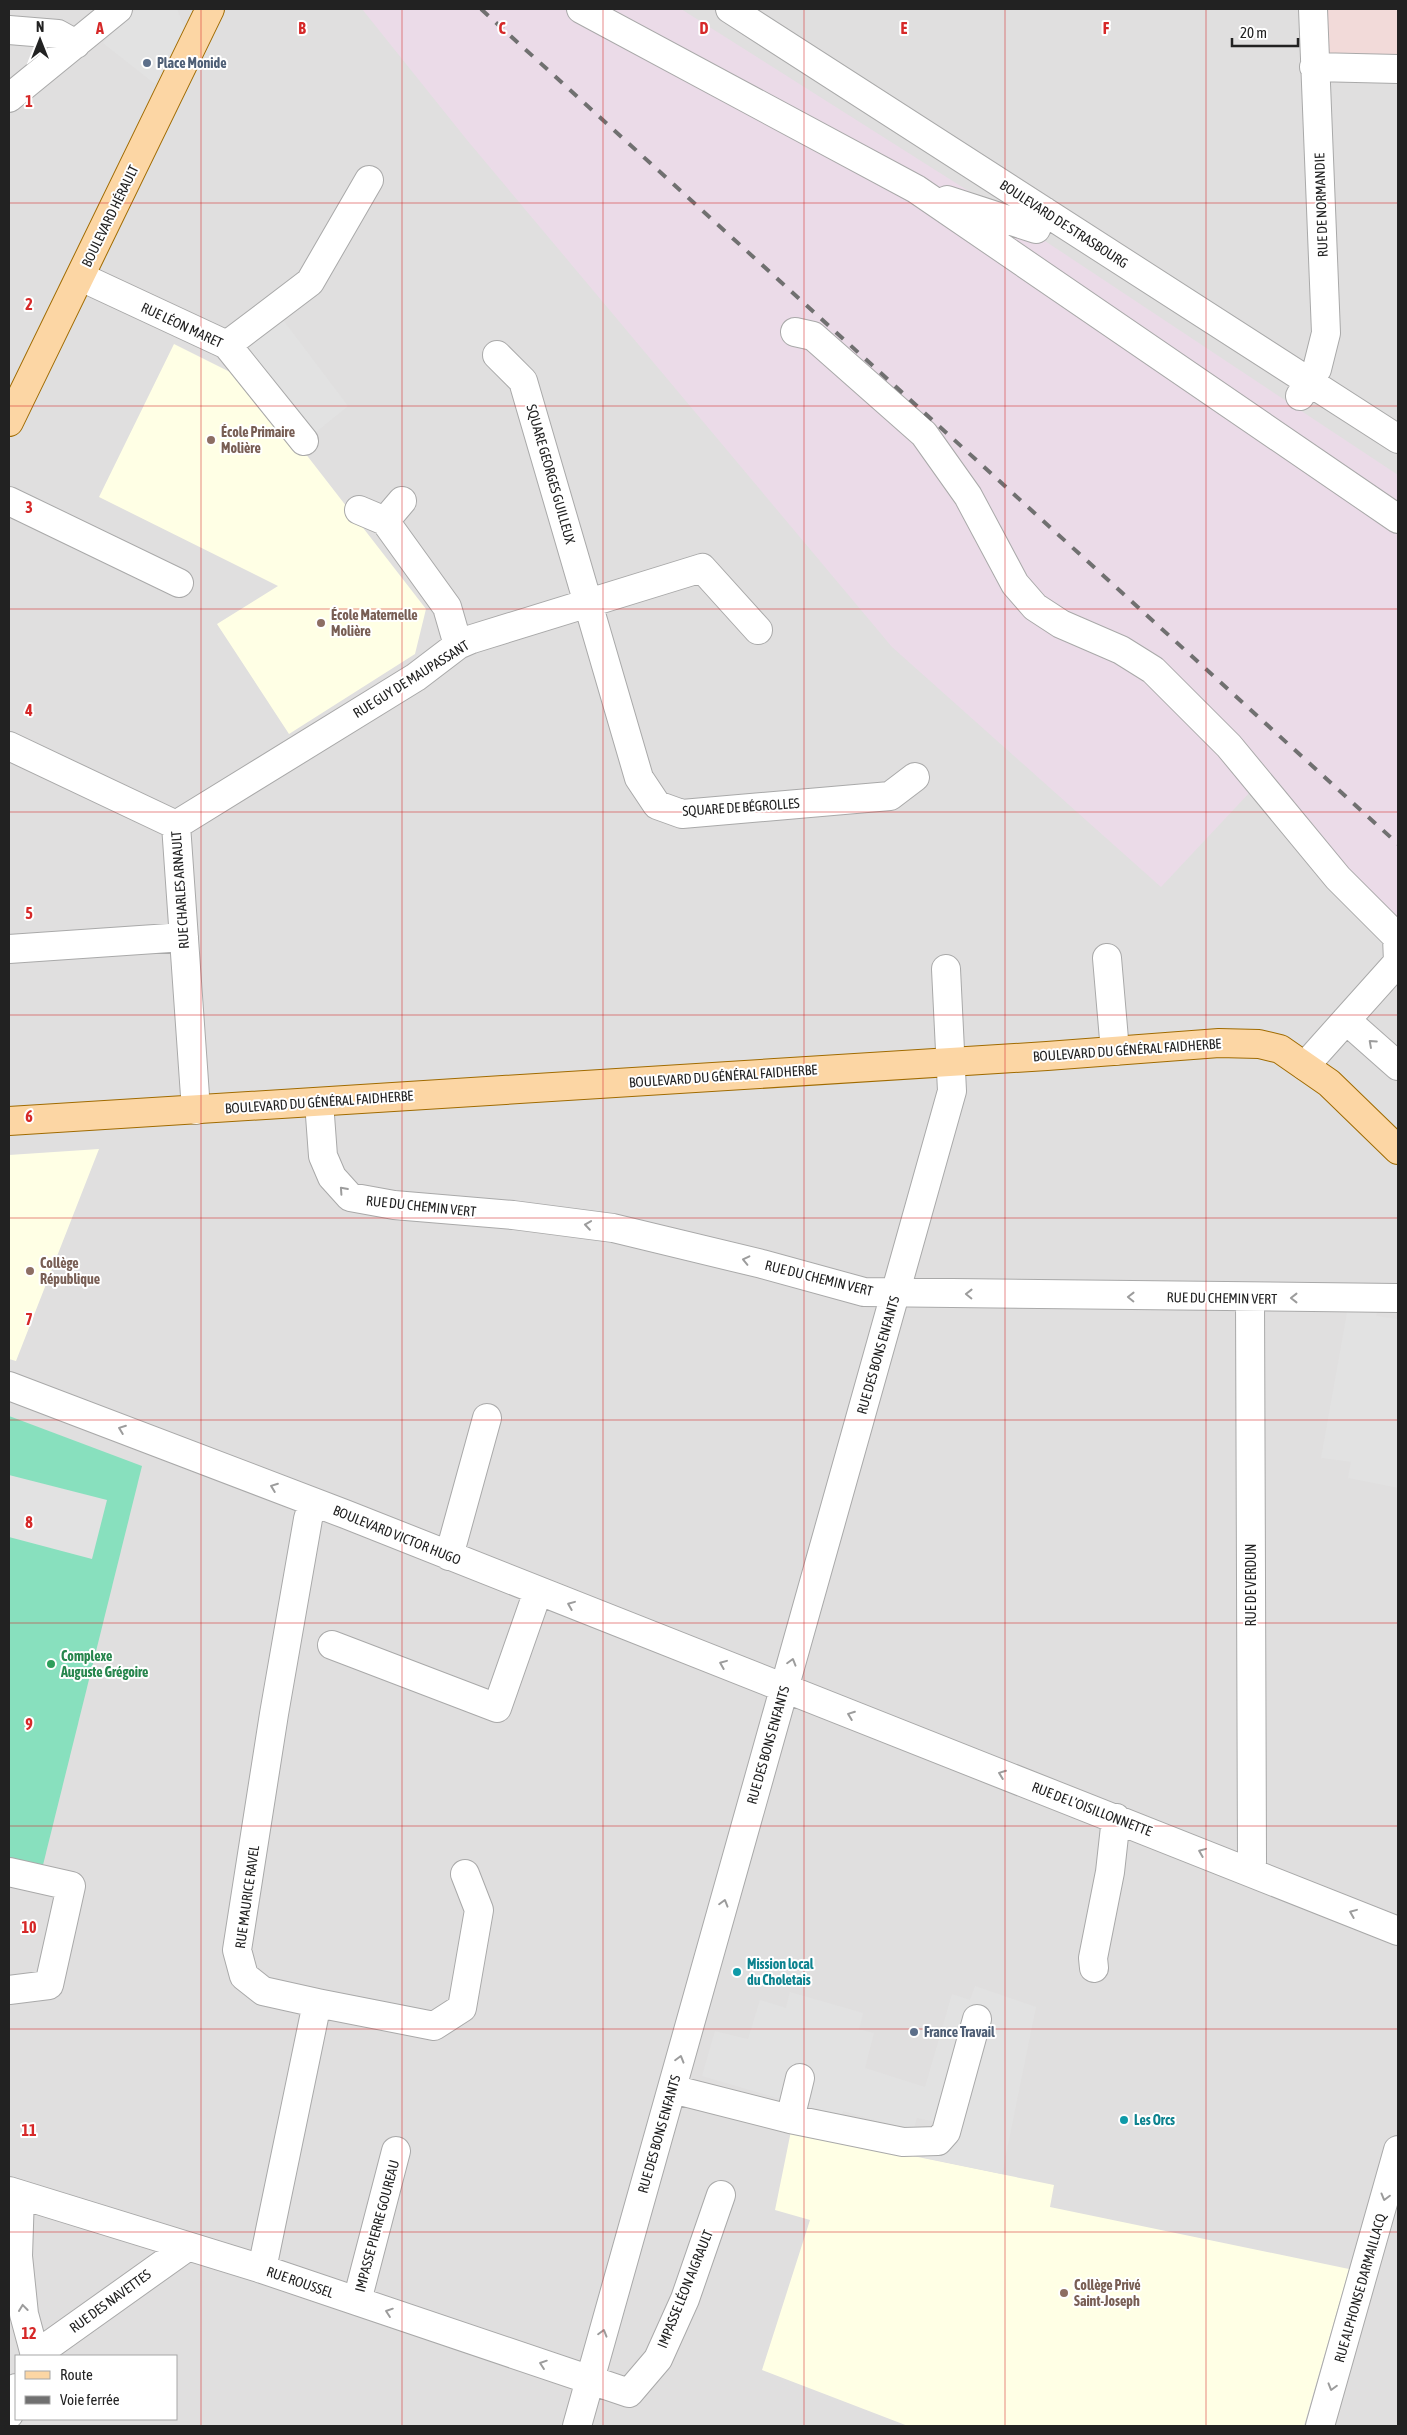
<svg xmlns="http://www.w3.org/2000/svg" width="1407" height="2435" font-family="'Asap Condensed',sans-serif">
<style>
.residential{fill:#e0dfdf;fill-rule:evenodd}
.commercial{fill:#f2dad9}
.education{fill:#ffffe5}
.railway{fill:#ebdbe8}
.pitch{fill:#88e0be}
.parking{fill:#e2e2e2}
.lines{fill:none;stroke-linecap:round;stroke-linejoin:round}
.minor-casing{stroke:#a9a9a9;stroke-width:30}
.major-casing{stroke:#a06b00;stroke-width:30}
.minor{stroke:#fff;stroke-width:28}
.major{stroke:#fcd6a4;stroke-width:28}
.rail{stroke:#707070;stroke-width:4;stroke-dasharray:10 10;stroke-linecap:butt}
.oneway{stroke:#9c9c9c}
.grid{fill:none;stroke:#d62828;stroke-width:1;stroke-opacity:0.55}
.service-dot{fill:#5c6f8a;stroke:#fff;stroke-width:2}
.education-dot{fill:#8d6e63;stroke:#fff;stroke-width:2}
.leisure-dot{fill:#2e9e5b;stroke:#fff;stroke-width:2}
.culture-dot{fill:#0f9aa8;stroke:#fff;stroke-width:2}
.labels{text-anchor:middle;stroke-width:4;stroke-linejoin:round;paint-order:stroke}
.service-label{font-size:14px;font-weight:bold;fill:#4e5e75;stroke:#fff;text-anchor:start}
.street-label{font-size:14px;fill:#222;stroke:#fff}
.education-label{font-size:14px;font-weight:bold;fill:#785e54;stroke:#fff;text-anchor:start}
.leisure-label{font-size:14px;font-weight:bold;fill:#27864d;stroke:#fff;text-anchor:start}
.culture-label{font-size:14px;font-weight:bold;fill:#0d838f;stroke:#fff;text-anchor:start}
.grid-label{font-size:16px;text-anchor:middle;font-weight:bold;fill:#d62828;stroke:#fff;stroke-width:4;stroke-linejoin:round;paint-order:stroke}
</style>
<rect width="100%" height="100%" fill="#f2efe9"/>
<path class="residential" d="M9,9H1314L1398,72V2426H9ZM16,2356H176V2419H16Z"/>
<path class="commercial" d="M1314,9H1398V72L1313,70Z"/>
<path class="education" d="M174,344L250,382L426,609L415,654L289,734L217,624L278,586L99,497Z
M99,1149L16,1361L9,1359V1155Z
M791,2131L1054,2185L1050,2207L1349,2269L1304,2426H908L762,2370L810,2220L775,2210Z"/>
<path class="railway" d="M362,9H681L1000,211L995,227L1045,241L1398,475V919L1347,870L1266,775L1161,887L892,647L467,140Z"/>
<path class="pitch" d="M9,1416L142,1466L42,1869L9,1862Z"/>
<path class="parking" d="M136,9H177L184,28L155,84L103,43Z
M283,320L348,406L310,437L243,345Z
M1348,1307L1377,1312L1376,1316L1398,1319V1488L1348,1478L1351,1462L1321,1458Z
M9,1475L107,1500L92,1559L9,1537Z
M975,1986L1036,2007L1002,2174L925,2158L935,2122L917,2118L913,2131L843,2111L841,2117L702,2076L715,2031L748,2039L760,2000L786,2008L790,1992L863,2013L859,2029L874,2033L865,2068L925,2087L952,1994L970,2000Z"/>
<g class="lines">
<defs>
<path id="minor" d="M581,9L916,189L1398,519
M730,9L1398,439
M9,30L58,34L76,44
M1314,67L1398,69
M9,98L118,9
M947,200L1036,229L1044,211
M81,277L227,345L304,441
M795,332L813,336L924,434L968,496L1015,584L1035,607L1061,624L1121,650L1153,670L1229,746L1338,878L1397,937L1398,962L1305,1066
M227,345L310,282L369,180
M497,355L523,381L639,778L657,805L682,814L890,796L915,777
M1300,396L1317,369L1326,333L1313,9
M9,501L179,583
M359,510L385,521L447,607L458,645
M385,521L402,501
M9,746L176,825L196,1110
M176,825L416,677L458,645L472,639L702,568L758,630
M9,949L184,937
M1107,958L1115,1051
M1346,1020L1398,1066
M319,1102L323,1156L332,1177L350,1197L394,1205L513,1215L613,1228L762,1264L864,1292L1398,1298
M9,1386L345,1514L1398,1931
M449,1556L487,1418
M332,1645L497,1708L538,1591
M1249,1870L1252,1862L1250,1298
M9,1872L71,1886L49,1985L9,1990
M1094,1968L1093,1958L1110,1872L1116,1818
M317,2003L434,2026L462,2008L479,1910L465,1874
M672,2089L790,2119L903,2142L938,2141L946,2132L977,2019
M790,2119L800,2078
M9,2191L262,2269L629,2393L658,2359L685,2299L721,2195
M20,2195L18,2256L24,2314L35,2355
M262,2269L317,2003L263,1991L244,1976L237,1950L274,1714L308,1519L313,1502
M357,2301L396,2151
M34,2356L187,2247
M9,2414L16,2388
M577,2426L952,1091L946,969
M1320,2426L1398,2150"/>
<path id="major" d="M9,422L210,9
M9,1121L1047,1056L1219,1043L1259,1044L1280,1049L1329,1083L1398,1150"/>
</defs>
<use href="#minor" class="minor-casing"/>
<use href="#major" class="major-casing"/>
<use href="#minor" class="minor"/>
<use href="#major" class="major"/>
<path class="rail" d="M481,9L1398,844"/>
</g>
<defs><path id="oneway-chevron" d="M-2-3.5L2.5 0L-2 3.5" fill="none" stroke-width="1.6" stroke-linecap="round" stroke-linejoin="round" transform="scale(1.25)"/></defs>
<g class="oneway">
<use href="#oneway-chevron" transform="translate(1372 1043) rotate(-138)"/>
<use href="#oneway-chevron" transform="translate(343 1190) rotate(-132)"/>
<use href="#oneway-chevron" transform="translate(588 1225) rotate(-172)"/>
<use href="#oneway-chevron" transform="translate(746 1260) rotate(-167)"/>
<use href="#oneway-chevron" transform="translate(969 1294) rotate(-179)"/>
<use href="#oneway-chevron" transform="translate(1131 1297) rotate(-179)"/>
<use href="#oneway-chevron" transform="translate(1294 1298) rotate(180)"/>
<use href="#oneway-chevron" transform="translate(122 1429) rotate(-159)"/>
<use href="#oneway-chevron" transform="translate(274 1487) rotate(-159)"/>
<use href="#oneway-chevron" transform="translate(571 1605) rotate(-158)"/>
<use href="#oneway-chevron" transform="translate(792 1662) rotate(-74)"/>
<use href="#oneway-chevron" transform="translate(723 1664) rotate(-158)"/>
<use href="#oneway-chevron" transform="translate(851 1715) rotate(-159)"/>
<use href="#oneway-chevron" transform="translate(1002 1774) rotate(-159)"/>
<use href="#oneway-chevron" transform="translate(1202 1852) rotate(-158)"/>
<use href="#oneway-chevron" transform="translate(724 1903) rotate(-74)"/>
<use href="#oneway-chevron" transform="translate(1353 1913) rotate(-158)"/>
<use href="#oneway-chevron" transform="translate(680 2059) rotate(-74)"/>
<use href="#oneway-chevron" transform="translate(1385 2197) rotate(105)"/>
<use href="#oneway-chevron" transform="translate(23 2308) rotate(-97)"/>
<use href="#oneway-chevron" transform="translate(389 2312) rotate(-161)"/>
<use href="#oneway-chevron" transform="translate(603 2333) rotate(-74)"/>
<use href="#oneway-chevron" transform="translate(543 2364) rotate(-161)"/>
<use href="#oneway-chevron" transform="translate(1332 2387) rotate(106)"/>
</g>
<path class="grid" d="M201,9V2426M402,9V2426M603,9V2426M804,9V2426M1005,9V2426M1206,9V2426M9,203H1398M9,406H1398M9,609H1398M9,812H1398M9,1015H1398M9,1218H1398M9,1420H1398M9,1623H1398M9,1826H1398M9,2029H1398M9,2232H1398"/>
<g class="service-dot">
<circle cx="147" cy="63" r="5"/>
<circle cx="914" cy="2032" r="5"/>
</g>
<g class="education-dot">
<circle cx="211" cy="440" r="5"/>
<circle cx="321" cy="623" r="5"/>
<circle cx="30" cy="1271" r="5"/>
<circle cx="1064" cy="2293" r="5"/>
</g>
<circle class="leisure-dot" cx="51" cy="1664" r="5"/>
<g class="culture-dot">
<circle cx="737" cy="1972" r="5"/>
<circle cx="1124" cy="2120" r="5"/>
</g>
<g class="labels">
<g class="service-label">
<text x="157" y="68">Place Monide</text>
<text x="924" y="2037">France Travail</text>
</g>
<g class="street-label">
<text transform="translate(1321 205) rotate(-92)" y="5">RUE DE NORMANDIE</text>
<text transform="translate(110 216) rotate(-64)" y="5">BOULEVARD HÉRAULT</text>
<text transform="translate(1064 224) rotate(33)" y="5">BOULEVARD DE STRASBOURG</text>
<text transform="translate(182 325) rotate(25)" y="5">RUE LÉON MARET</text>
<text transform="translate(551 474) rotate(74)" y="5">SQUARE GEORGES GUILLEUX</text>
<text transform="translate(411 679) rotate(-32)" y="5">RUE GUY DE MAUPASSANT</text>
<text transform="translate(741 807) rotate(-4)" y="5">SQUARE DE BÉGROLLES</text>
<text transform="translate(180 890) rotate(-94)" y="5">RUE CHARLES ARNAULT</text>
<text transform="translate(1127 1050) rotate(-4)" y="5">BOULEVARD DU GÉNÉRAL FAIDHERBE</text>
<text transform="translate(723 1076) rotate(-4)" y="5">BOULEVARD DU GÉNÉRAL FAIDHERBE</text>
<text transform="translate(319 1102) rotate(-4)" y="5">BOULEVARD DU GÉNÉRAL FAIDHERBE</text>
<text transform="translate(421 1206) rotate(6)" y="5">RUE DU CHEMIN VERT</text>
<text transform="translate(819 1278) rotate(14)" y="5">RUE DU CHEMIN VERT</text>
<text transform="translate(1222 1298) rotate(1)" y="5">RUE DU CHEMIN VERT</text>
<text transform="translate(878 1355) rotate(-74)" y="5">RUE DES BONS ENFANTS</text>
<text transform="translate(397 1535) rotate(22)" y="5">BOULEVARD VICTOR HUGO</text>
<text transform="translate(1251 1585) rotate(-90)" y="5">RUE DE VERDUN</text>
<text transform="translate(768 1745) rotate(-74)" y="5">RUE DES BONS ENFANTS</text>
<text transform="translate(1092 1809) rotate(21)" y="5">RUE DE L’OISILLONNETTE</text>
<text transform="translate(247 1897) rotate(-82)" y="5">RUE MAURICE RAVEL</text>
<text transform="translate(659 2134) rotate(-74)" y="5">RUE DES BONS ENFANTS</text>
<text transform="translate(377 2226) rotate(-75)" y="5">IMPASSE PIERRE GOUREAU</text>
<text transform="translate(300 2282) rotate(19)" y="5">RUE ROUSSEL</text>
<text transform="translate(1360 2288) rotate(-74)" y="5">RUE ALPHONSE DARMAILLACQ</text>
<text transform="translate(685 2289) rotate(-68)" y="5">IMPASSE LÉON AIGRAULT</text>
<text transform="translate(110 2301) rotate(-36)" y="5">RUE DES NAVETTES</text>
</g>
<g class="education-label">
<text x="221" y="437">École Primaire<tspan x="221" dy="16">Molière</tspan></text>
<text x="331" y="620">École Maternelle<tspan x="331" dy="16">Molière</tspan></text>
<text x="40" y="1268">Collège<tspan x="40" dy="16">République</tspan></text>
<text x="1074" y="2290">Collège Privé<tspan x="1074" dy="16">Saint-Joseph</tspan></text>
</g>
<g class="leisure-label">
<text x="61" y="1661">Complexe<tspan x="61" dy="16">Auguste Grégoire</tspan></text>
</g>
<g class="culture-label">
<text x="747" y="1969">Mission local<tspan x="747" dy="16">du Choletais</tspan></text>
<text x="1134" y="2125">Les Orcs</text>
</g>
</g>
<g class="grid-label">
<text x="100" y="34">A</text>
<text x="302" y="34">B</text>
<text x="502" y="34">C</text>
<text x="704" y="34">D</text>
<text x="904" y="34">E</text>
<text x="1106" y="34">F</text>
<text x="29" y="107">1</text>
<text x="29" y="310">2</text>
<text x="29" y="513">3</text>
<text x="29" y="716">4</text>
<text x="29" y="919">5</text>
<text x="29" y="1122">6</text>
<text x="29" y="1325">7</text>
<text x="29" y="1528">8</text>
<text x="29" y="1730">9</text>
<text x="29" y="1933">10</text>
<text x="29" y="2136">11</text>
<text x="29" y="2339">12</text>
</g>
<rect width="1407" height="2435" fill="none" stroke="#222222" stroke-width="20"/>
<rect x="15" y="2355" width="162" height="65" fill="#ffffff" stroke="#a7a7a7"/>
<rect x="25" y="2371" width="25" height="8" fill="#fcd6a4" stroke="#a7a7a7"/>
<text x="60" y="2380" font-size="15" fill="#222222">Route</text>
<rect x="25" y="2396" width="25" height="8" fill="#707070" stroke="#a7a7a7"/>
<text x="60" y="2405" font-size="15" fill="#222222">Voie ferrée</text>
<g transform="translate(40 40)" stroke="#ffffff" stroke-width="4" paint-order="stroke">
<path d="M0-4L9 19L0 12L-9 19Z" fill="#222222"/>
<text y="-8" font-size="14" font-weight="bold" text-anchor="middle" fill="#222222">N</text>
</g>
<path d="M1232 38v8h66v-8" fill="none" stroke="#222222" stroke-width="2.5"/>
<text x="1240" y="38" font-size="15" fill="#222222" stroke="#ffffff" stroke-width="4" paint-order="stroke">20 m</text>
</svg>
